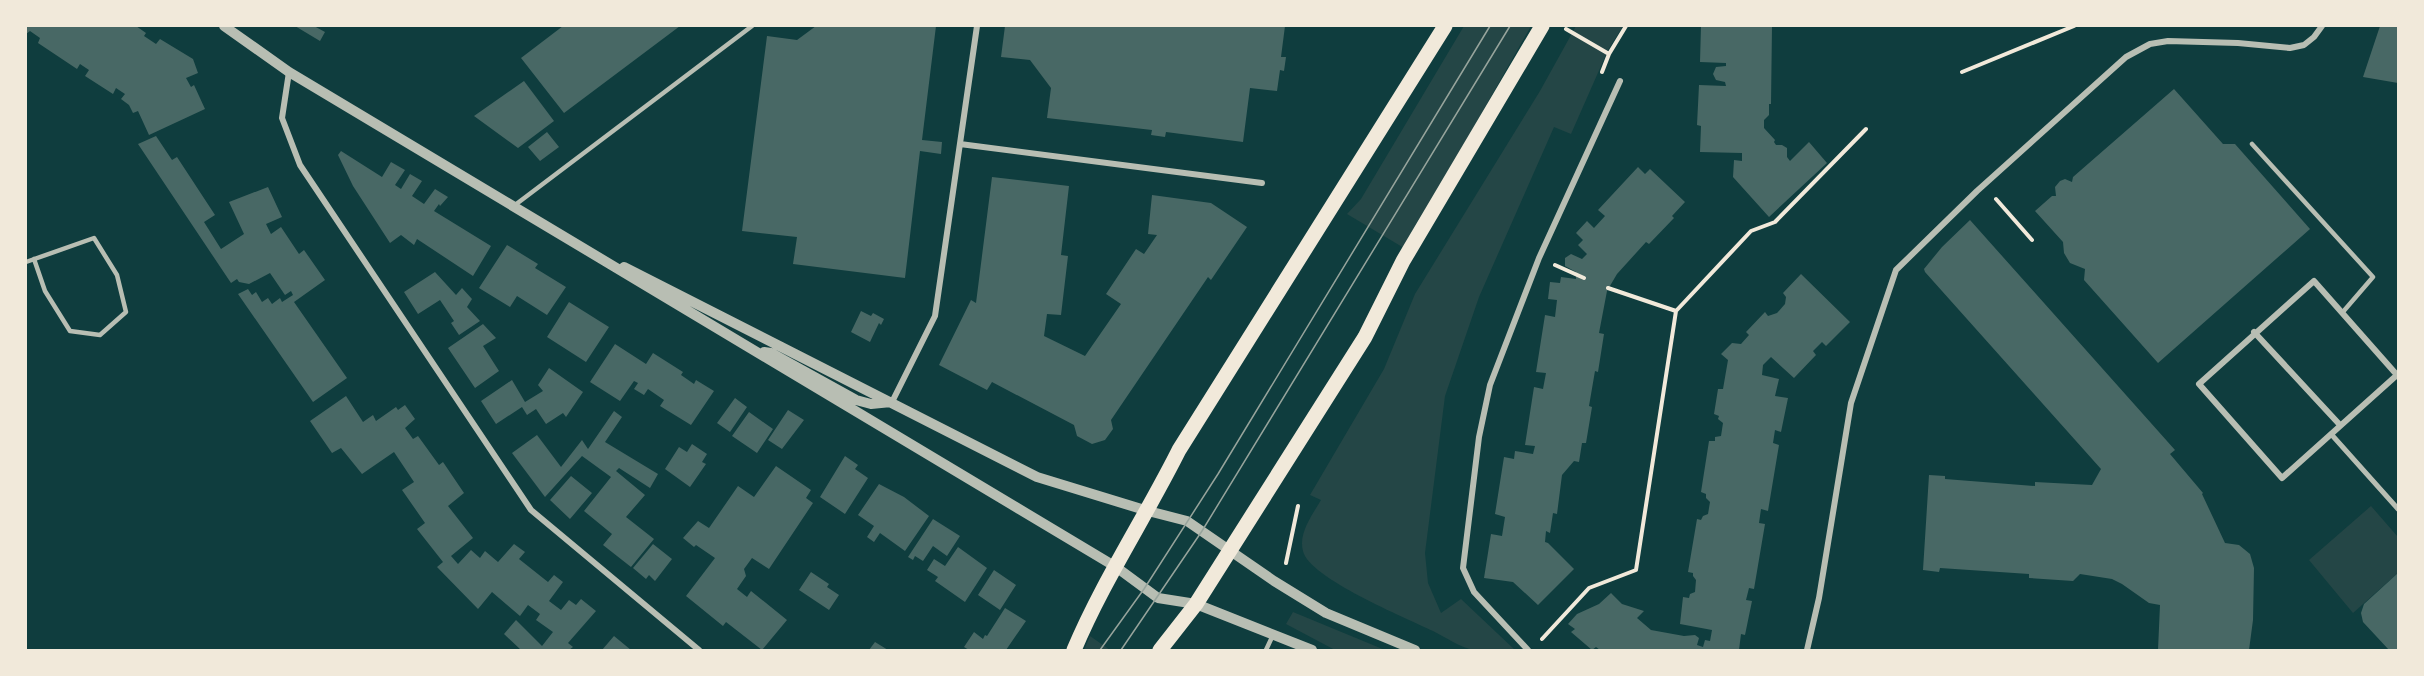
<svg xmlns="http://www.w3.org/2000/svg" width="2424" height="676" font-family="Roboto,sans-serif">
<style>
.green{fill:#244646}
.building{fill:#486865}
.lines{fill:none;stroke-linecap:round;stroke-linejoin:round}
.path{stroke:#f1e9da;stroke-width:4}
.service{stroke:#b8beb3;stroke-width:4.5}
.pedestrian{stroke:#b8beb3;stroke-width:5}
.minor{stroke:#b8beb3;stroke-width:6}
.tertiary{stroke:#b8beb3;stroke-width:10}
.primary{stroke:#f1e9da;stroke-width:15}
.tram{stroke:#97a49c;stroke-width:1.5}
</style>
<rect width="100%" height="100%" fill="#0f3d3e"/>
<path class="green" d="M1464,26H1531L1463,146L1413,229L1404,248L1347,214L1361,199Z
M1576,26H1623L1608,50L1571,134L1554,127L1479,297L1445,396L1425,553L1428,583L1441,613L1461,599L1515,650C1502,650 1487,653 1474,650C1461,648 1445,637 1433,631C1406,618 1309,578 1303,551C1298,533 1313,514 1321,500L1310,495L1384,369L1415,294L1540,91Z
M2371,506L2398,537V573L2353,613L2309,560Z
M1293,612L1385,650H1335L1286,624Z
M1090,636L1110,650H1084Z"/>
<path class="building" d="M26,26H136L146,33L144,36L156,44L160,39L193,59L198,73L186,78L191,87L194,85L205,109L149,135L138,111L133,113L129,105L121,99L125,94L116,88L113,94L85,76L89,70L80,64L77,69L38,43L40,38L30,31L26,34Z
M295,26H314L325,32L320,41Z
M563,26H680L564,113L521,58Z
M816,26H936L922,140L942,142L941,154L920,151L905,278L793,264L797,237L742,231L767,36L797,40Z
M1005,26H1285L1281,57H1286L1284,71L1280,70L1277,91L1250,88L1243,142L1166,132L1165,137L1151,135L1152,130L1047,118L1051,88L1030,60L1001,57Z
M1701,26H1772L1771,104H1769V115L1764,120V128L1775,140L1774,142L1776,145H1782L1787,148V157L1790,161L1809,142L1827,163L1769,217L1733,177L1734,160L1742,161V153L1700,152L1701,126L1697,125L1699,85L1726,86L1725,82L1716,80L1713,74L1716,67L1726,66V63L1700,62Z
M2380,26H2398V83L2363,77Z
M524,81L554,121L518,148L474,116Z
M2174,89L2223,144H2235L2310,229L2158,363L2084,280L2085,269L2070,263L2064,253L2063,242L2035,211L2052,196H2056L2055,187L2060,181L2065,179L2072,182L2073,177Z
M547,132L559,147L540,161L528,147Z
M156,136L172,160L177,157L215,215L204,222L221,249L244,234L229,202L268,187L282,217L266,224L271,234L281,227L299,254L304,250L325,280L294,302L347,378L313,402L238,294L248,289L252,295L256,292L262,302L268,298L272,304L280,298L282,302L293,295L291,291L285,295L270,273L249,284L239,282L237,279L231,283L138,144Z
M341,151L382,177L391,162L405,170L395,185L401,189L410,174L422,181L412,196L424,204L435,189L448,197L440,206L439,204L434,211L491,246L473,276L417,239L414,245L401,235L390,243L353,186L338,155Z
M1638,167L1645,174L1650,169L1685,202L1672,216L1674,218L1649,244L1646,242L1617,274L1607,291L1599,333L1604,334L1598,372L1595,371L1589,406L1592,407L1586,443H1582L1579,462L1574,461L1562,475L1557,514L1553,513L1550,533L1546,531L1545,542L1548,543L1574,569L1538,605L1513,582L1484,578L1491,534L1502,536L1505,517L1495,514L1504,457L1514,459L1515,451L1533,454L1535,446L1525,445L1534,387L1543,389L1546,373L1536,372L1545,315L1555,317L1557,300L1548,299L1550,282L1560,283L1561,277L1576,279V272L1565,266V258L1571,254L1582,259L1587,254L1578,245L1583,240L1576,233L1587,221L1594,228L1605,216L1598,210Z
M992,177L1069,186L1061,255L1068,256L1061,315L1047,314L1044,336L1085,356L1121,304L1106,294L1136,249L1144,254L1157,235L1148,234L1152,195L1211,203L1247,227L1211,280L1208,277L1111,420L1113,429L1105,440L1092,444L1077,436L1074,425L992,382L987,390L939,365L971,300L976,303Z
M1970,220L2175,450L2170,454L2203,493L2202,494L2225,543L2239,545L2250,554L2254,568L2253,620L2249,650H2158L2160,605L2149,603L2122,584L2112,579L2080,574L2073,581L2029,578V574L1940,568L1939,572L1923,570L1929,475L1945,476V479L2035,486V482L2092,485L2101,469L1925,272L1924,269L1942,247Z
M507,245L538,264L535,268L566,287L547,315L517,296L510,307L479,288Z
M435,272L456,295L462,288L472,299L467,307L480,321L459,335L451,323L454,321L440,300L418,314L404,292Z
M1801,274L1850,322L1826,346L1822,342L1813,351L1816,355L1794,378L1771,357L1763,365L1762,375L1779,379L1775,396L1788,398L1781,432L1775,430L1773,443L1779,445L1768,511L1761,509L1759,523L1765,524L1754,589L1749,588L1746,600L1752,601L1745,635L1741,634L1739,650H1600L1596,647L1592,650L1571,632L1575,629L1568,624L1577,614L1599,604L1611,593L1622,604L1644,611L1637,618L1651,630L1684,636L1695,635L1699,638L1697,645L1703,647L1705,640L1710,641L1712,630L1680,624L1683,597L1689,598L1690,594L1695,592L1696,580L1693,576V573L1688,572L1697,519L1701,520L1703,516L1708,514L1710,502L1706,498V494L1701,492L1709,441H1715V437L1721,436L1723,423L1718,419L1719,416L1714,414L1718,389H1723L1728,360L1721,354L1732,343L1741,344L1749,335L1746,332L1765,312L1768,316L1777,313L1785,304L1786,297L1783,293Z
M569,302L609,327L586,362L547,337Z
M861,311L871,316L873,313L884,319L881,325L879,323L870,342L851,332Z
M483,324L496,338L483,346L499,371L475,388L448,348Z
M615,344L646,364L653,353L683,372L681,375L694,384L696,380L714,391L691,425L660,406L664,400L648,389L644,395L634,389L638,383L634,381L620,401L590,382Z
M549,368L583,392L566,417L563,413L546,424L536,409L527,415L522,407L496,424L481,401L512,380L525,402L543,391L538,385Z
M346,396L363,422L373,415L376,421L396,407L398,410L405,405L415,419L405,428L413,439L418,436L439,465L443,462L464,493L448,506L473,538L451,556L458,564L471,550L480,558L485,551L498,562L514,544L525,552L519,559L548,582L554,575L563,582L549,601L561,610L569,600L576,605L581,599L596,611L568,643L573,647L569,650H521L504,634L516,620L542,646L553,632L536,620L540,614L528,605L520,616L492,592L478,609L437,567L443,562L417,529L425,523L402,490L414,482L394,452L362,474L341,448L332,453L310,421Z
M735,398L747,407L730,432L717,423Z
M788,410L804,420L782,449L768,440Z
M614,411L622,417L605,442L658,474L650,488L619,468L616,471L645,495L626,517L654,539L631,567L603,545L612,534L584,511L611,477L582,456L545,497L512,453L537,435L561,467L582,440L588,449Z
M749,412L773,429L757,453L732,436Z
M692,444L707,454L702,462L706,464L690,487L665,469L679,447L687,452Z
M845,456L858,465L855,469L868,478L845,514L820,497Z
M776,466L811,490L806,498L813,503L769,569L752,558L744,569L746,576L737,589L747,597L751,591L787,620L762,650L726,622L723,626L686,596L715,558L696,545L694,547L683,538L698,521L709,528L738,486L754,497Z
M571,476L592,493L570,519L550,500Z
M879,484L904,497L929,516L905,551L880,533L874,542L867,537L874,526L858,515Z
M933,519L960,536L947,556L933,546L923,561L915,556L913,560L908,557Z
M653,544L672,559L655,581L649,575L646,579L633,568Z
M958,547L987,568L965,602L935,581L938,577L927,570L934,559L945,566Z
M994,570L1016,585L1000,610L978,595Z
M811,572L829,584L827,587L839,595L829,610L799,590Z
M2398,573V650H2389L2363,622L2361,613L2364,604Z
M1005,608L1026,621L1006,650H969L964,647L974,632L983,639L985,635L987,636Z
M614,636L631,650H602Z
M875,642L888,650H869Z"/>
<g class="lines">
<path class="path" d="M1566,29L1609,54
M1602,72L1609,54L1626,26
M1962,72L2074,26
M1996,199L2032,240
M1555,265L1584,278
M1608,288L1676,311
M1286,563L1298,506
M1542,639L1589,588L1636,570L1676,311L1751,231L1775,222L1866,129"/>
<path class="service" d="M2252,144L2373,277L2342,313
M515,205L752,26
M26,262L94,238L117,275L126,312L100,335L70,331L45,291L34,259
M1266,650L1273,635"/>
<path class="pedestrian" d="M2331,434L2398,509"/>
<path class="minor" d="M289,72L282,118L300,165L531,510L699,650
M960,144L1262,183
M2314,281L2397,375L2282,478L2199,384Z
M2254,332L2340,425
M892,402L935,316L977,26
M1528,650L1474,592L1463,568L1479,437L1490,385L1539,258L1620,81
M1807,650L1819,598L1851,403L1896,270L1977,191L2126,57L2150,44L2168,41L2238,43L2290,48L2304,45L2314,37L2322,26"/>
<path class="tertiary" d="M224,26L289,72L1116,567L1158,598L1196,604L1312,650
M624,267L1037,477L1148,511L1187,521L1274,581L1326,613L1415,650
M764,352L771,353L856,400L871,404L891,402"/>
<path class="primary" d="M1074,650C1103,581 1145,518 1179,450L1445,26
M1160,650L1196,604L1365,337L1403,261L1542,26"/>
<path class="tram" d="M1100,650L1144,589L1218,474L1490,26
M1121,650L1202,531L1510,26"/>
</g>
<rect width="2424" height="676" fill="none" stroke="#f1e9da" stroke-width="54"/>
</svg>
